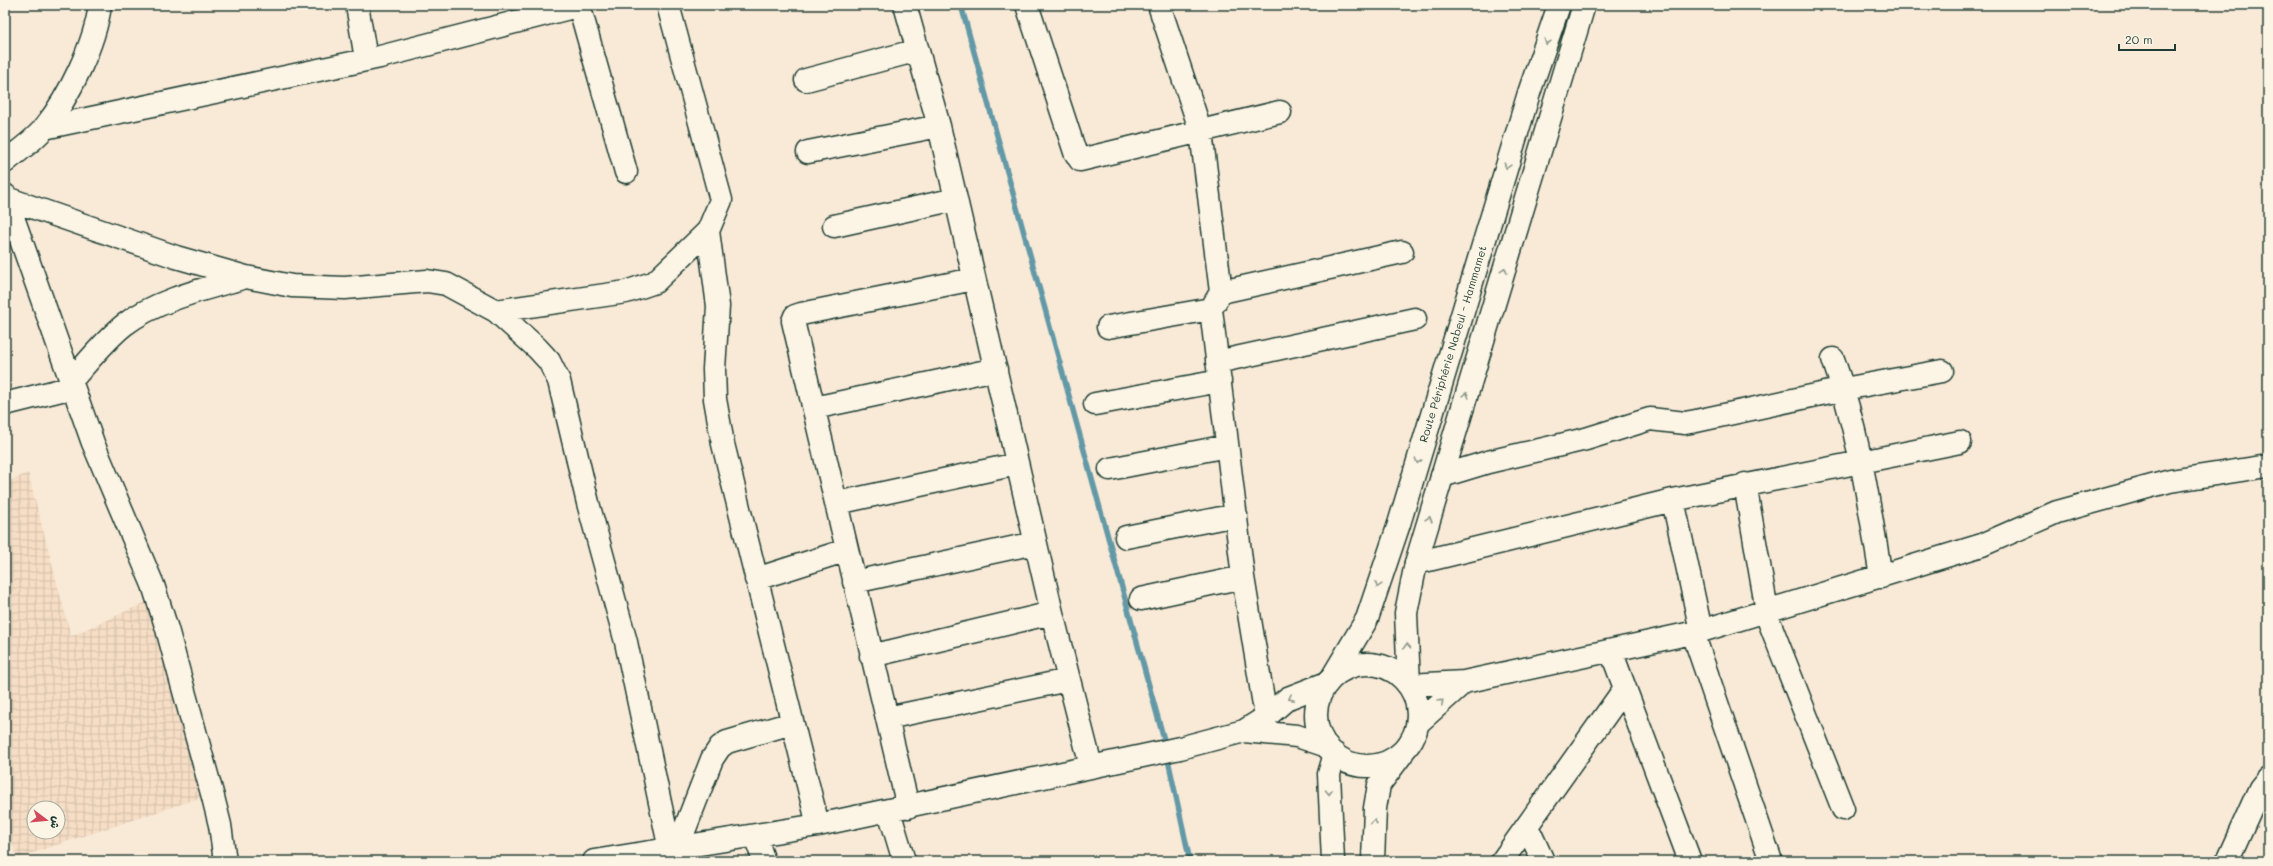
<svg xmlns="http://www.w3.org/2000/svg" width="2273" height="866" font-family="Mali,'Playpen Sans Arabic',sans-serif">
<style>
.industrial{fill:url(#industrial-grid);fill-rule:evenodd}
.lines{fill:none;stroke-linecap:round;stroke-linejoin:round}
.stream{stroke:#6499a7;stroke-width:5.5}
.minor-casing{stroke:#1f3d34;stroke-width:25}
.highway-casing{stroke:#1f3d34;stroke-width:25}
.minor{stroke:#fcf5e5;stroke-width:22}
.highway{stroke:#fcf5e5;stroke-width:22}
.oneway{stroke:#8e998c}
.labels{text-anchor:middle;stroke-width:3;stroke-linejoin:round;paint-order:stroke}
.street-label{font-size:11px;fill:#1f3d34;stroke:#fcf5e5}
</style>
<defs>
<pattern id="industrial-grid" width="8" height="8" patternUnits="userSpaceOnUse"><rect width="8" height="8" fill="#f6ddc6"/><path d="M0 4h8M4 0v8" fill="none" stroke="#d2bfab"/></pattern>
</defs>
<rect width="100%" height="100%" fill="#f9ead7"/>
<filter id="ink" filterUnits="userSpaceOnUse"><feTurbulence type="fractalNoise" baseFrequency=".025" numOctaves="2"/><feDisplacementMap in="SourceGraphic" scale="8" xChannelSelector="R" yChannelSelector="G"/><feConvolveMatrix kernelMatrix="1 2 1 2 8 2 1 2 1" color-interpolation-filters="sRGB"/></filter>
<g filter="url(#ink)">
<path class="industrial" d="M28,473L71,636L162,595L221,791L17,858L5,826V483ZM34,808H58V832H34Z"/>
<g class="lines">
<path class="stream" d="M961,5L1166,747
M1167,755L1190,861"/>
<defs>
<path id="minor" d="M357,5L366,59
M579,5L626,172
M668,5L721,200L708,231L718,306L714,369L715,399L723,444L818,825
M905,5L939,126L1052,613L1091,766
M1027,5L1075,152L1080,160L1280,112
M1159,5L1201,132L1221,292L1211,309L1243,577L1266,717
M806,80L918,50
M44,128L380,57L581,5
M808,152L939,126
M5,162C18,151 35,140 45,127C69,97 95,44 100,5
M5,195L93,443L153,585L167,629L213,797L220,825L225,861
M6,198L176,257L246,277L292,286L345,288L427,281L446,284L496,311L537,348L549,361L559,381L588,503L626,642L670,850
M834,226L956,199
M1221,292L1402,252
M496,311L626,292L655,282L708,231
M1108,327L1211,309
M1833,359C1858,429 1869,503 1881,577
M1217,362L1415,319
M71,381C88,362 104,341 124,325C156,300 208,288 246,277
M5,404L73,387
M1095,404L1220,381
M814,408L996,369
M1110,469L1227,446
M1442,476L1488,462L1586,439L1650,419L1685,423L1696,421L1844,389L1942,371
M1745,484L1767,611
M1673,500L1701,631
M837,503L1017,464
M1126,537L1236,515
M1416,563L1673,500L1960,442
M756,579L847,550
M854,582L1035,543
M1141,599L1243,577
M1765,611L1843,809
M1693,633L1771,861
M1611,651L1690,861
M871,656L1052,613
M1409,685L1464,682L1701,631L1982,545L2057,512L2170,481L2268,466
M887,718L1068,680
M1418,723L1464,682
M1244,731L1297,736L1327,746
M908,807L793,321L795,316L801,314L974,279
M889,811L904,861
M1527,826L1543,861
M755,836L764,861
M677,849L712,759L720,747L727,742L792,723
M594,861L818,825L1180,748L1244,731L1266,717L1288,698L1327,683
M1502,861L1625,688
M2227,861L2260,788L2268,778"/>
<path id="highway" d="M1316 715a51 51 0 1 1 102 0a51 51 0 1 1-102 0Z
M1333,676L1367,619L1399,524L1529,93L1559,5
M1409,685L1406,613L1416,563L1584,5
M1333,861L1329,774L1335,754
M1373,861L1375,808L1379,785L1402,754"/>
</defs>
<use href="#minor" class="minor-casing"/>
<use href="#highway" class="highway-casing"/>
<use href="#minor" class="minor"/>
<use href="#highway" class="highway"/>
</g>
<defs><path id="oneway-chevron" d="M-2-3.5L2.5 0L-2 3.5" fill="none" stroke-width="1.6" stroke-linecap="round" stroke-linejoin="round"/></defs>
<g class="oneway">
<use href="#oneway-chevron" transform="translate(1547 42) rotate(109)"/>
<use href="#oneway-chevron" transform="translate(1507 166) rotate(107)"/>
<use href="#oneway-chevron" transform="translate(1504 270) rotate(-73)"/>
<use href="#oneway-chevron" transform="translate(1466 395) rotate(-73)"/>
<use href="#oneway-chevron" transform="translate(1418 461) rotate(107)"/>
<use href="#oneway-chevron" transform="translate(1429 519) rotate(-74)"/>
<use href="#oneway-chevron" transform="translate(1378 585) rotate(108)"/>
<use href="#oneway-chevron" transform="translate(1407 646) rotate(-93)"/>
<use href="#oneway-chevron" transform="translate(1291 698) rotate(153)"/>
<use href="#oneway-chevron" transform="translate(1441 702) rotate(-41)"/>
<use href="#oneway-chevron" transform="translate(1329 792) rotate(89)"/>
<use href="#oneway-chevron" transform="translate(1374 822) rotate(-86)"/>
</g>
</g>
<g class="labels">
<g class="street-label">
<text transform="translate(1453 344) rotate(-73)" y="4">Route Périphérie Nabeul - Hammamet</text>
</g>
</g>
<rect width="2273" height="866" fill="none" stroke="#fcf5e5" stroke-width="20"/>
<rect x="10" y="10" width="2253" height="846" fill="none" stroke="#1f3d34" stroke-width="1.5" filter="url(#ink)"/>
<g transform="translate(46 820) rotate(106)"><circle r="19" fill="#fcf5e5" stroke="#a4ab9e"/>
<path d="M0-3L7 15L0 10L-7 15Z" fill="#d1495b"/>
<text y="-6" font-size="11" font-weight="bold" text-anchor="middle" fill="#1f3d34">ش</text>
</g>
<path d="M2119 44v6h56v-6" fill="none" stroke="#1f3d34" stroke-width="2"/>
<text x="2125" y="44" font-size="12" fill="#1f3d34" stroke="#fcf5e5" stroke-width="3" paint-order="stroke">20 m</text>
</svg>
